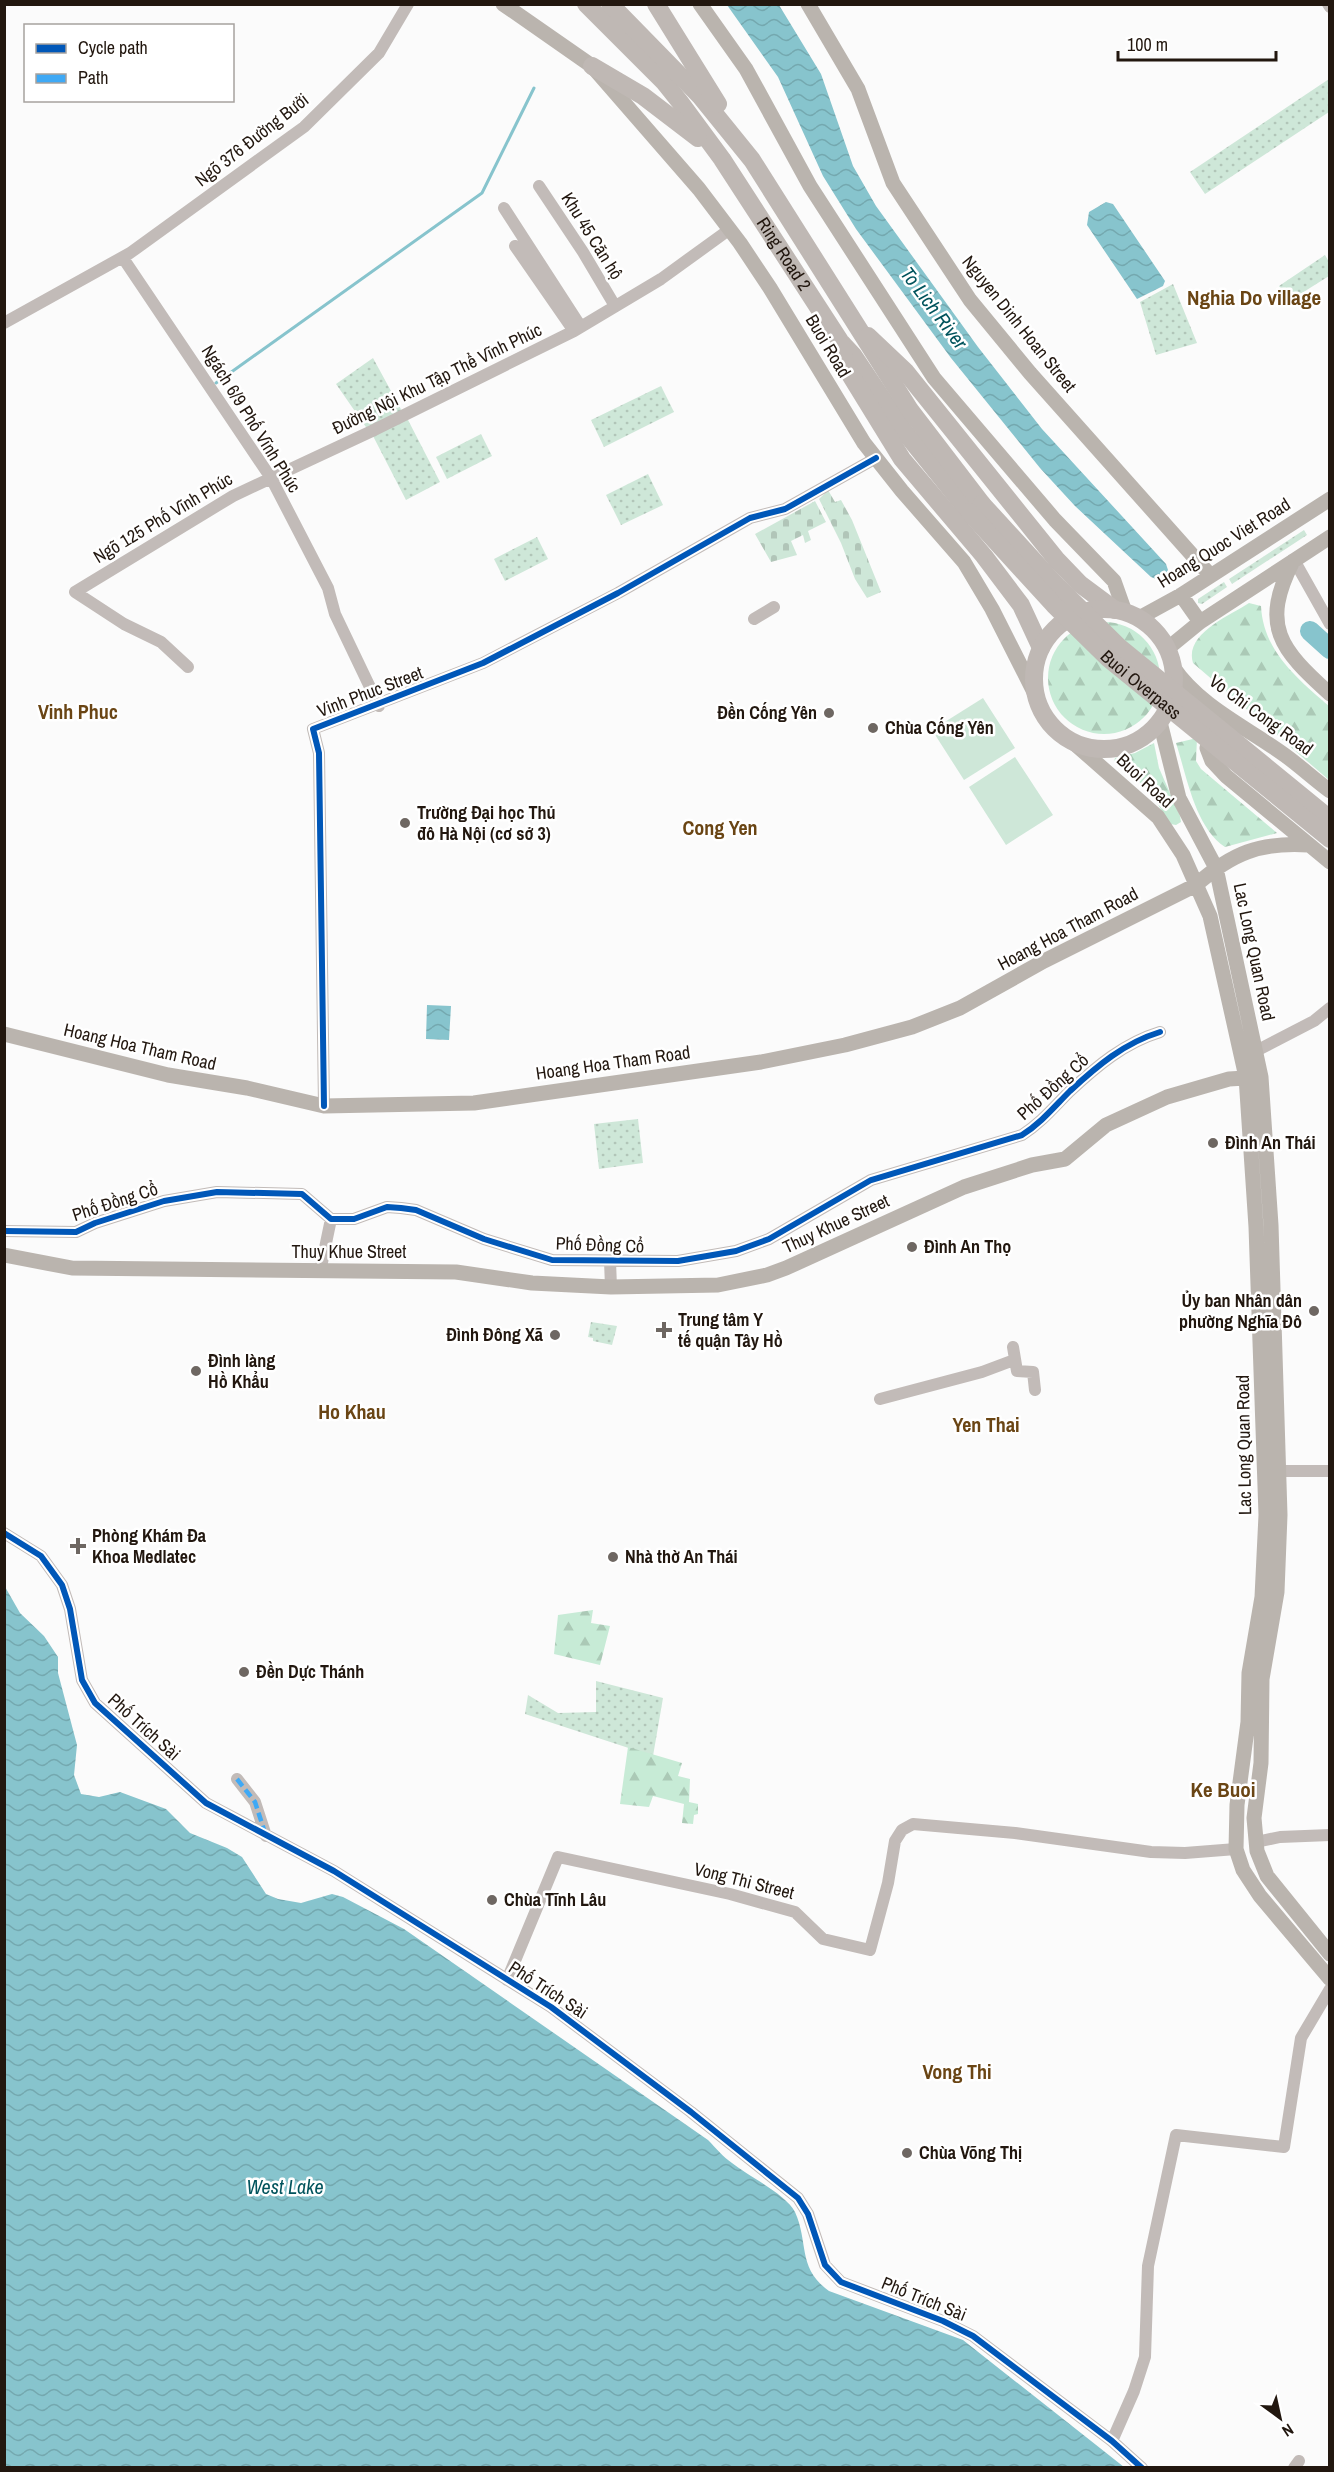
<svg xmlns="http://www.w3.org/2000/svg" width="1334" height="2472" font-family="'Archivo Narrow',sans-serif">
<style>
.grass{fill:url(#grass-dots)}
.forest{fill:url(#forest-firs)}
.cemetery{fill:url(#cemetery-stones)}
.garden{fill:#cee7d8}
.water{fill:url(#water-waves)}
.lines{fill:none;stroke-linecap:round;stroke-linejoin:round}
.stream{stroke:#87c4cd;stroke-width:3}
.river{stroke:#87c4cd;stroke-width:20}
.minor{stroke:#c2bbb8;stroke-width:12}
.major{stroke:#bab4ae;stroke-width:15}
.highway{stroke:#bfb8b4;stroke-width:18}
.highway-bridge{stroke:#bfb8b4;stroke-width:18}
.quiet{stroke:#3fa9f5;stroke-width:4.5;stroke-dasharray:9 4.5;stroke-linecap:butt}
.cycleway-casing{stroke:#fff;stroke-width:10}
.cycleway{stroke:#0057b8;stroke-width:6}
.poi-dot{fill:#6e6762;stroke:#fff;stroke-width:2}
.labels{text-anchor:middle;stroke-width:5;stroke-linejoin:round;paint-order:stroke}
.street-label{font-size:18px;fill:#22170f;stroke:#fff}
.poi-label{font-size:18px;font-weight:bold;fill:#22170f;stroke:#fff;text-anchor:start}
.water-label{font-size:20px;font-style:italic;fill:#00535c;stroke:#fff}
.neighbourhood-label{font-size:20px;font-weight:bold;fill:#6a4514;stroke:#fff}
.quarter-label{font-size:21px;font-weight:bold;fill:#6a4514;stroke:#fff}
</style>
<defs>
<pattern id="grass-dots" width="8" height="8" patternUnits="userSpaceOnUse" patternTransform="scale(1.5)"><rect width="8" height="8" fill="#cee7d8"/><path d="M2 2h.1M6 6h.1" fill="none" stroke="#b1c5b8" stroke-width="1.8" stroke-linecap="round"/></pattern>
<pattern id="forest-firs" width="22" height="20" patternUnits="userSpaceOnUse" patternTransform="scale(1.5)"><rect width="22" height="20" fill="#c7ebd6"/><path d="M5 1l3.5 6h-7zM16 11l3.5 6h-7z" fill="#abc9b6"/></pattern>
<pattern id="cemetery-stones" width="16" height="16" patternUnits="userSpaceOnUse" patternTransform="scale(1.5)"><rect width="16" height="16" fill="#cee7d8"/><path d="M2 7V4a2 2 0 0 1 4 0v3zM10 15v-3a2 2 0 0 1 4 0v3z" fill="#b1c5b8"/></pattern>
<pattern id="water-waves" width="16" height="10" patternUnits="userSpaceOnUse" patternTransform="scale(1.5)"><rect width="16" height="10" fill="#87c4cd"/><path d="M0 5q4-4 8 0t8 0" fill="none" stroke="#74a8af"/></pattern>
</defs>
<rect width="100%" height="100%" fill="#fbfbfb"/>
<path class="grass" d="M1329,79V112L1205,194L1190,172Z
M1325,255L1329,262V276L1294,298L1286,296L1279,286Z
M1173,284L1197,343L1156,355L1140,302Z
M373,358L403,413L368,430L336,384Z
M661,386L674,412L604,447L591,420Z
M407,418L440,482L406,500L373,436Z
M481,434L492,456L447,479L436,457Z
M648,474L663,505L621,525L606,495Z
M1304,530L1307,535L1232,584L1229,579Z
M537,537L548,559L505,581L494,559Z
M1224,582L1227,587L1202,604L1198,603V599Z
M638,1119L643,1163L599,1169L594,1124Z
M591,1322L617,1326L612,1345L593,1341V1338L588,1337Z
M596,1681L663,1698L653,1756L525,1714L528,1695L558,1713L596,1712Z"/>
<path class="forest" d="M1249,603L1261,606C1263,651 1298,679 1329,706V780L1193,663C1184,634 1229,616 1249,603Z
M1048 678a56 56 0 1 1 112 0a56 56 0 1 1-112 0Z
M1197,738L1196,761L1201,769L1277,833L1225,847C1195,827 1187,777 1176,743Z
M1154,743L1159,768L1180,816L1181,822L1176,825L1170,824C1156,799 1139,777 1114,762L1115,758L1135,753Z
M593,1610L591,1623L610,1626L600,1665L554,1654L558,1615Z
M628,1747L682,1763L678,1776L690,1779L689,1802L698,1804V1814L694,1815L693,1824L682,1823L684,1804L653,1796L649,1807L620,1804Z"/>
<path class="cemetery" d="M828,490L835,502L841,500L852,520L881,592L867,598L855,579L841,543L819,499Z
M815,501L826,522L808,531L811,540L805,543L803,535L791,541L797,555L771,562L755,534Z"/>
<path class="garden" d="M983,698L1015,748L964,780L932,730Z
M1015,757L1053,815L1006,845L969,787Z"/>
<path class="water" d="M727,5H779L821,74L853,166L876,206L978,347L1042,429L1166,564L1168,570L1165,575L1156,579L1151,577L1075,506L1040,468L951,358L856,229L823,176L778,77Z
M1106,202L1113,204L1165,281L1163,286L1137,299L1087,225L1089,212Z
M427,1005L451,1006L449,1040L426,1039Z
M4,1585L20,1613L44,1636L58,1657V1673L77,1745L74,1775L81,1794L99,1797L120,1792L166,1809L190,1833L227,1848L242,1857L266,1894L278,1899L301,1903L332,1894L343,1897L404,1929L708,2140C716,2148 723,2157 732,2163C748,2176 786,2194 795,2212C809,2243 797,2268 829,2291L963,2340L1124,2467H5Z"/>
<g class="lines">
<path class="stream" d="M216,383L482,193L534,88"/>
<path class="river" d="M1310,631L1330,649"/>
<path class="minor" d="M1328,4L1330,7
M539,186L583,252L615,306
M504,208L581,327
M515,246L574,331
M123,258L271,478L328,588L335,614L379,706
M4,323L130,253L304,127L379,53L408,4
M1294,560L1330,624
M754,619L774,607
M188,667L161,642L124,624L75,592L233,496L372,431L574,331L661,279L730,229
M1256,1051L1314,1021L1330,1008
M324,1106L319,753L313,729L483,663L618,593L750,518L785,509L876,458
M4,1231L76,1232L95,1223L164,1201L217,1192L302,1194L331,1219H354L387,1207L401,1208L416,1210L484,1239L552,1260L678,1261L736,1251L769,1239L871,1180L1022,1135C1041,1123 1054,1107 1070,1091C1097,1066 1124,1043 1160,1032
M610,1261L611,1287
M320,1272L331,1219
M1013,1347L1017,1371L1033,1372L1035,1390
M880,1399L982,1372L1014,1360
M1279,1471H1330
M4,1533L41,1556L62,1585L70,1609L82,1680L95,1703L206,1803L334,1871L551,2007L691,2112L798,2198L808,2214L825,2265L841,2282L943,2321L973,2336L1112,2441L1142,2468
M237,1779L255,1802L266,1836
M1256,1842L1280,1837L1330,1835
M507,1980L558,1857L730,1894L795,1912L823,1939L870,1950L888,1883L895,1841L902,1830L913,1824L1015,1833L1151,1852L1185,1853L1236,1849
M1112,2441L1134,2391L1145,2357L1148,2266L1176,2135L1284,2147L1301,2038L1330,1989
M1294,2468L1299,2461"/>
<path class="major" d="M503,4L592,66L699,189L740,243L770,288L864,443L902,491L964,562L992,609L1035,694
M700,4L746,69L810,186L934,378L1055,520L1114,581L1125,612
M808,4L858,89L893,183L970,300L1030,373L1210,575
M1293,561C1260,626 1280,649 1330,694
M1181,595L1200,622
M1139,618L1181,595L1330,499
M1167,649L1200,622L1330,537
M1173,667C1200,707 1248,728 1286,756C1301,767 1315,780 1330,791
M1160,722L1179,798L1216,868L1261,1077L1271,1225L1280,1515L1277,1592L1262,1679L1261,1763L1254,1818L1257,1851L1267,1876L1330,1954
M1241,728L1218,730L1207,748L1212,761L1226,776L1330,862
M1075,744L1158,817L1183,855L1210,916L1246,1077L1256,1227L1266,1515L1262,1597L1249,1673L1248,1722L1237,1805L1236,1849L1243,1870L1260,1896L1330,1979
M4,1034L168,1075L247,1088L324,1106L474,1103L761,1062L845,1045L912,1027L960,1008L1044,961L1196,885C1232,853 1260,842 1308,845
M4,1255L72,1268L456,1272L532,1283L611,1287L718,1285L767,1275L786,1268L964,1187L1032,1165L1065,1159L1106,1125L1167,1097L1229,1079L1261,1077"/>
<g class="highway">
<path id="s1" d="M586,4L664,82L680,102L722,159L840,341L853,355L904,431L969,512"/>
<path d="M610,4L701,97L752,160L910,410L982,504"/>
<path d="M656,4L718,104"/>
<path d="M592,66L643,96L698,138"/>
<path d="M868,336L905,371L1056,559L1080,584L1115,610"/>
<path d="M841,345L846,368L902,459L984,556L1021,605L1041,648"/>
<circle cx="1104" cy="679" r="70"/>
</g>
<g class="highway-bridge">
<path d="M982,504L1058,587L1119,647L1330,819"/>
<path id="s2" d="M969,512L1054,605L1109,659L1330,839"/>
</g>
<path class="quiet" d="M237,1779L255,1802L266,1836"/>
<defs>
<path id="cycleway" d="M324,1106L319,753L313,729L483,663L618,593L750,518L785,509L876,458
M4,1231L76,1232L95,1223L164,1201L217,1192L302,1194L331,1219H354L387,1207L401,1208L416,1210L484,1239L552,1260L678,1261L736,1251L769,1239L871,1180L1022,1135C1041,1123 1054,1107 1070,1091C1097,1066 1124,1043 1160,1032
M4,1533L41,1556L62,1585L70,1609L82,1680L95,1703L206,1803L334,1871L551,2007L691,2112L798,2198L808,2214L825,2265L841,2282L943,2321L973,2336L1112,2441L1142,2468"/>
</defs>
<use href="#cycleway" class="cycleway-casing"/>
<use href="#cycleway" class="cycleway"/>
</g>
<g class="poi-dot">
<circle cx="829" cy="713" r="6"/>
<circle cx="873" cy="728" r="6"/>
<circle cx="405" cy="823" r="6"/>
<circle cx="1213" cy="1143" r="6"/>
<circle cx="912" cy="1247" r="6"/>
<circle cx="1314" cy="1311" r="6"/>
<path d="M661 1321h6v6h6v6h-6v6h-6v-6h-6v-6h6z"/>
<circle cx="555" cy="1335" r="6"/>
<circle cx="196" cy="1371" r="6"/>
<path d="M75 1537h6v6h6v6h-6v6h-6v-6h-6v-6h6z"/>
<circle cx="613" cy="1557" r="6"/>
<circle cx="244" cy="1672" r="6"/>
<circle cx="492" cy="1900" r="6"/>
<circle cx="907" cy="2153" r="6"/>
</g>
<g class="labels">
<g class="street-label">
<text transform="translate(252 140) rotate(-38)" y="6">Ngõ 376 Đường Bưởi</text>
<text transform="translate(592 236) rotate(58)" y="6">Khu 45 Căn hộ</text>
<text dy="6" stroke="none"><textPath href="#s1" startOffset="320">Ring Road 2</textPath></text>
<text transform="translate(1019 324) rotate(51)" y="6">Nguyen Dinh Hoan Street</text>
<text transform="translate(828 346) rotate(59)" y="6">Buoi Road</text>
<text transform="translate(437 379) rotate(-26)" y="6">Đường Nội Khu Tập Thể Vĩnh Phúc</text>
<text transform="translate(251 419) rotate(58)" y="6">Ngách 6/9 Phố Vĩnh Phúc</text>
<text transform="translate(163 518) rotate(-31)" y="6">Ngõ 125 Phố Vĩnh Phúc</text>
<text transform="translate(1224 543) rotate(-32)" y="6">Hoang Quoc Viet Road</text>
<text dy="6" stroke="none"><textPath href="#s2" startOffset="244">Buoi Overpass</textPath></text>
<text transform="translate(370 692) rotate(-21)" y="6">Vinh Phuc Street</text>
<text transform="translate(1261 715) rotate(36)" y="6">Vo Chi Cong Road</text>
<text transform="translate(1145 781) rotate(43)" y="6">Buoi Road</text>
<text transform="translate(1068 929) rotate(-28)" y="6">Hoang Hoa Tham Road</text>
<text transform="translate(1254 952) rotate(78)" y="6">Lac Long Quan Road</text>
<text transform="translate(140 1047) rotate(13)" y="6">Hoang Hoa Tham Road</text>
<text transform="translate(613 1063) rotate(-8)" y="6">Hoang Hoa Tham Road</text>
<text transform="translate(1053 1087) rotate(-42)" y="6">Phố Đồng Cổ</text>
<text transform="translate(115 1202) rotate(-18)" y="6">Phố Đồng Cổ</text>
<text transform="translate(836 1224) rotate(-25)" y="6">Thuy Khue Street</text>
<text transform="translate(600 1245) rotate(2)" y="6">Phố Đồng Cổ</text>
<text x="349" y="1258">Thuy Khue Street</text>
<text transform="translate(1244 1445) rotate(-91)" y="6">Lac Long Quan Road</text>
<text transform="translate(144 1727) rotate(42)" y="6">Phố Trích Sài</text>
<text transform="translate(744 1881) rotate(14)" y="6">Vong Thi Street</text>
<text transform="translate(548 1990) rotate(33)" y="6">Phố Trích Sài</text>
<text transform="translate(924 2299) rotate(22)" y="6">Phố Trích Sài</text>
</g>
<g class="poi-label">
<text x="817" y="719" text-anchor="end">Đền Cống Yên</text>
<text x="885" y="734">Chùa Cống Yên</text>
<text x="417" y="819">Trường Đại học Thủ<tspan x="417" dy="21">đô Hà Nội (cơ sở 3)</tspan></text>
<text x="1225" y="1149">Đình An Thái</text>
<text x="924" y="1253">Đình An Thọ</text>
<text x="1302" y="1307" text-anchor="end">Ủy ban Nhân dân<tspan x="1302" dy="21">phường Nghĩa Đô</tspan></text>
<text x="678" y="1326">Trung tâm Y<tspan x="678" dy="21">tế quận Tây Hồ</tspan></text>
<text x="543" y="1341" text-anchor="end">Đình Đông Xã</text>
<text x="208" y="1367">Đình làng<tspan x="208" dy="21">Hồ Khẩu</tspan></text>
<text x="92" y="1542">Phòng Khám Đa<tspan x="92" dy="21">Khoa Medlatec</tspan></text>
<text x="625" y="1563">Nhà thờ An Thái</text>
<text x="256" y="1678">Đền Dực Thánh</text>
<text x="504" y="1906">Chùa Tĩnh Lâu</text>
<text x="919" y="2159">Chùa Võng Thị</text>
</g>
<g class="water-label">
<text transform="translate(934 308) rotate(53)" y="7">To Lich River</text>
<text x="285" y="2194">West Lake</text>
</g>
<g class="neighbourhood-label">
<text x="78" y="719">Vinh Phuc</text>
<text x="720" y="835">Cong Yen</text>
<text x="352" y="1419">Ho Khau</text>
<text x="986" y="1432">Yen Thai</text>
<text x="957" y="2079">Vong Thi</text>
</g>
<g class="quarter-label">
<text x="1254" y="305">Nghia Do village</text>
<text x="1223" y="1797">Ke Buoi</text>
</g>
</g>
<rect width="1334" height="2472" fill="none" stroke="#22170f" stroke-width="12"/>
<rect x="24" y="24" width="210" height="78" fill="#ffffff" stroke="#a7a29f" stroke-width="1.5"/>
<rect x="36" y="44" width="30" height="9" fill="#0057b8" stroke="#a7a29f" stroke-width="1.5"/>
<text x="78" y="54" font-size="18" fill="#22170f">Cycle path</text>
<rect x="36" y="74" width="30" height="9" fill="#3fa9f5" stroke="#a7a29f" stroke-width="1.5"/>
<text x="78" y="84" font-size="18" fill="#22170f">Path</text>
<g transform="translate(1280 2418) rotate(147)" stroke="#ffffff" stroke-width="4.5" paint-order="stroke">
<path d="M0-4.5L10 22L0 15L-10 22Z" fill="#22170f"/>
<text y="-9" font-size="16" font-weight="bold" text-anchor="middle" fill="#22170f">N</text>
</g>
<path d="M1118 51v9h158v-9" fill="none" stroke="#22170f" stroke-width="3"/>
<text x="1127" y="51" font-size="18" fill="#22170f" stroke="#ffffff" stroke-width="4.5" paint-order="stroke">100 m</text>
</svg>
